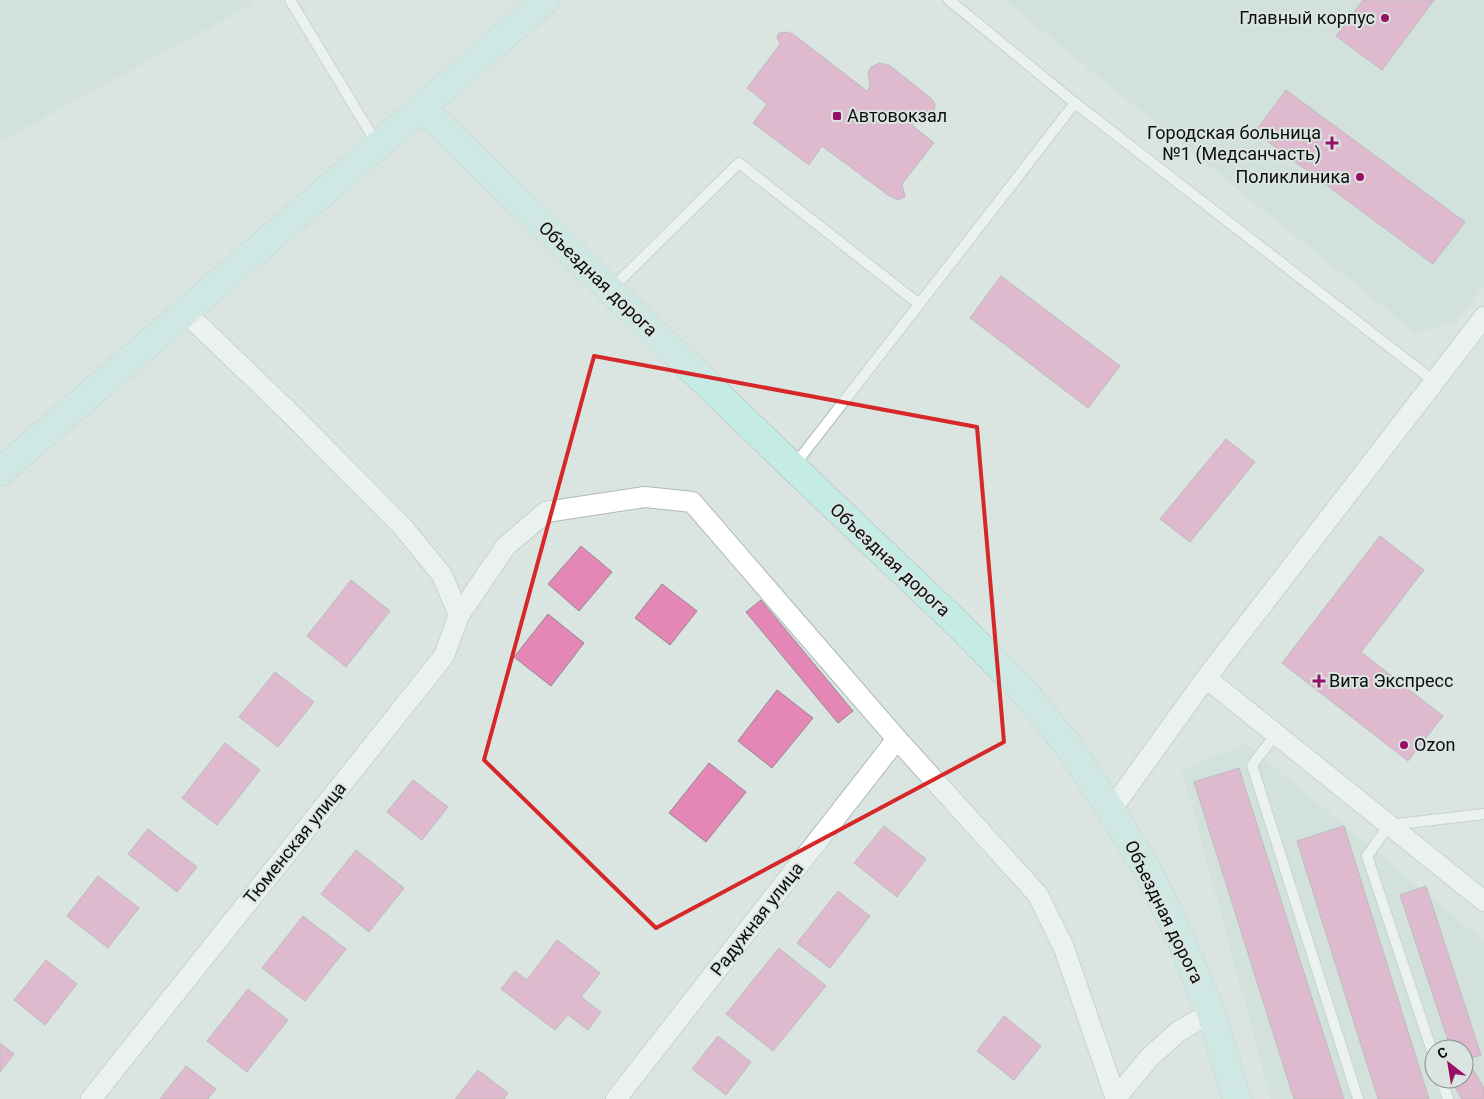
<svg xmlns="http://www.w3.org/2000/svg" width="1484" height="1099" font-family="Roboto,sans-serif">
<style>
.built{fill:#c7dbd6;fill-rule:evenodd}
.building{fill:#e486b6;stroke:#938a8e}
.lines{fill:none;stroke-linecap:round;stroke-linejoin:round}
.service-casing{stroke:#afbab7;stroke-width:12}
.minor-casing{stroke:#afbab7;stroke-width:22}
.secondary-casing{stroke:#afbab7;stroke-width:29}
.service{stroke:#fff;stroke-width:10}
.minor{stroke:#fff;stroke-width:20}
.secondary{stroke:#c4ece5;stroke-width:28}
.marked{fill:none;stroke:#d62828;stroke-width:4;stroke-linejoin:round}
.poi-dot{fill:#971066;stroke:#dae5e2;stroke-width:2}
.labels{text-anchor:middle;stroke-width:4;stroke-linejoin:round;paint-order:stroke}
.poi-label{font-size:18px;fill:#0b0e0d;stroke:#dae5e2;text-anchor:end}
.street-label{font-size:18px;fill:#0b0e0d;stroke:#dae5e2}
</style>
<rect width="100%" height="100%" fill="#dae5e2"/>
<path class="built" d="M0,0H249L252,4L0,142Z
M1004,0H1484V286L1456,322L1415,333Z
M1246,744L1484,941V1099H1271L1182,770ZM1434,1049H1464V1079H1434Z"/>
<path class="building" d="M1363,0H1434L1382,70L1336,36Z
M787,32L793,34L867,91L870,87L868,73L871,67L879,63L889,65L932,99L935,104L934,113L926,118L919,116L912,117V125L934,143L902,184L905,197L898,200L888,195L822,146L809,165L753,123L767,104L747,88L780,44L777,37L779,33Z
M1286,90L1465,222L1433,264L1255,132Z
M1001,276L1120,366L1088,408L970,318Z
M1226,439L1255,462L1190,542L1160,519Z
M1380,536L1424,570L1361,652L1443,716L1408,761L1282,663Z
M581,546L612,572L579,611L548,584Z
M351,580L390,611L346,667L307,636Z
M662,584L697,611L670,645L635,618Z
M761,600L853,711L838,723L746,612Z
M548,614L584,643L551,686L514,657Z
M275,672L314,702L278,747L239,717Z
M777,690L813,718L772,768L738,741Z
M225,743L260,770L217,825L182,798Z
M709,763L746,792L706,842L669,813Z
M1239,768L1344,1099H1294L1194,782Z
M413,780L448,807L422,840L387,812Z
M884,826L926,859L897,897L854,863Z
M1344,826L1429,1099H1378L1297,841Z
M148,829L197,867L177,892L128,854Z
M356,850L404,888L369,932L321,894Z
M98,876L139,908L108,948L67,916Z
M1426,886L1481,1055L1464,1060V1049H1451L1400,895Z
M838,891L870,916L830,968L797,943Z
M303,916L346,949L305,1001L262,968Z
M557,940L600,973L581,997L601,1012L588,1030L568,1015L555,1030L501,989L515,971L527,980Z
M779,948L826,986L773,1051L726,1014Z
M46,960L77,984L45,1025L14,1000Z
M248,989L288,1020L247,1072L207,1041Z
M1004,1016L1041,1046L1014,1080L977,1051Z
M718,1036L751,1062L726,1095L692,1069Z
M0,1043L14,1054L0,1072Z
M186,1066L216,1089L208,1099H160Z
M1471,1066L1484,1088V1099H1462L1450,1079H1464V1070Z
M478,1070L508,1093L504,1099H455Z"/>
<g class="lines">
<defs>
<path id="service" d="M290,0L377,144
M949,0L1075,103L1435,382
M610,290L739,163L919,304
M793,467L1075,103
M1276,734L1252,765L1358,1099
M1434,1057L1367,856L1389,825L1484,814
M1441,1079L1448,1099"/>
<path id="minor" d="M459,615L506,546L546,512L645,497L692,502L897,739L1038,895L1064,948L1116,1099
M1206,678L1484,901
M1111,810L1206,678L1484,317
M91,1099L444,656L459,615L442,575L402,526L287,410L185,312
M616,1099L897,739
M1115,1099L1149,1058L1179,1031L1211,1013"/>
<path id="secondary" d="M421,107L793,467L960,626L1026,694L1070,748L1111,810L1149,873L1181,940L1211,1013L1237,1099
M0,472L546,0"/>
</defs>
<use href="#service" class="service-casing"/>
<use href="#minor" class="minor-casing"/>
<use href="#secondary" class="secondary-casing"/>
<use href="#service" class="service"/>
<use href="#minor" class="minor"/>
<use href="#secondary" class="secondary"/>
</g>
<path d="M0 0H1484V1099H0ZM594,356L977,427L1004,742L656,928L484,760Z" fill="#dae5e2" fill-opacity=".55" fill-rule="evenodd"/>
<path class="marked" d="M594,356L977,427L1004,742L656,928L484,760Z"/>
<g class="poi-dot">
<circle cx="1385" cy="18" r="5"/>
<rect x="832" y="111" width="10" height="10" rx="2.5"/>
<path d="M1329.5 135.5h5v5h5v5h-5v5h-5v-5h-5v-5h5z"/>
<circle cx="1360" cy="177" r="5"/>
<path d="M1316.5 673.5h5v5h5v5h-5v5h-5v-5h-5v-5h5z"/>
<circle cx="1404" cy="745" r="5"/>
</g>
<g class="labels">
<g class="poi-label">
<text x="1375" y="24">Главный корпус</text>
<text x="847" y="122" text-anchor="start">Автовокзал</text>
<text x="1321" y="139">Городская больница<tspan x="1321" dy="21">№1 (Медсанчасть)</tspan></text>
<text x="1350" y="183">Поликлиника</text>
<text x="1329" y="687" text-anchor="start">Вита Экспресс</text>
<text x="1414" y="751" text-anchor="start">Ozon</text>
</g>
<g class="street-label">
<text transform="translate(598 279) rotate(44)" y="6">Объездная дорога</text>
<text transform="translate(890 560) rotate(43)" y="6">Объездная дорога</text>
<text transform="translate(295 843) rotate(-51)" y="6">Тюменская улица</text>
<text transform="translate(1164 912) rotate(64)" y="6">Объездная дорога</text>
<text transform="translate(757 919) rotate(-52)" y="6">Радужная улица</text>
</g>
</g>
<g transform="translate(1449 1064) rotate(329)"><circle r="24" fill="#dae5e2" stroke="#878f8d"/>
<path d="M0-4L9 19L0 12L-9 19Z" fill="#971066"/>
<text y="-8" font-size="14" font-weight="bold" text-anchor="middle" fill="#0b0e0d">С</text>
</g>
</svg>
